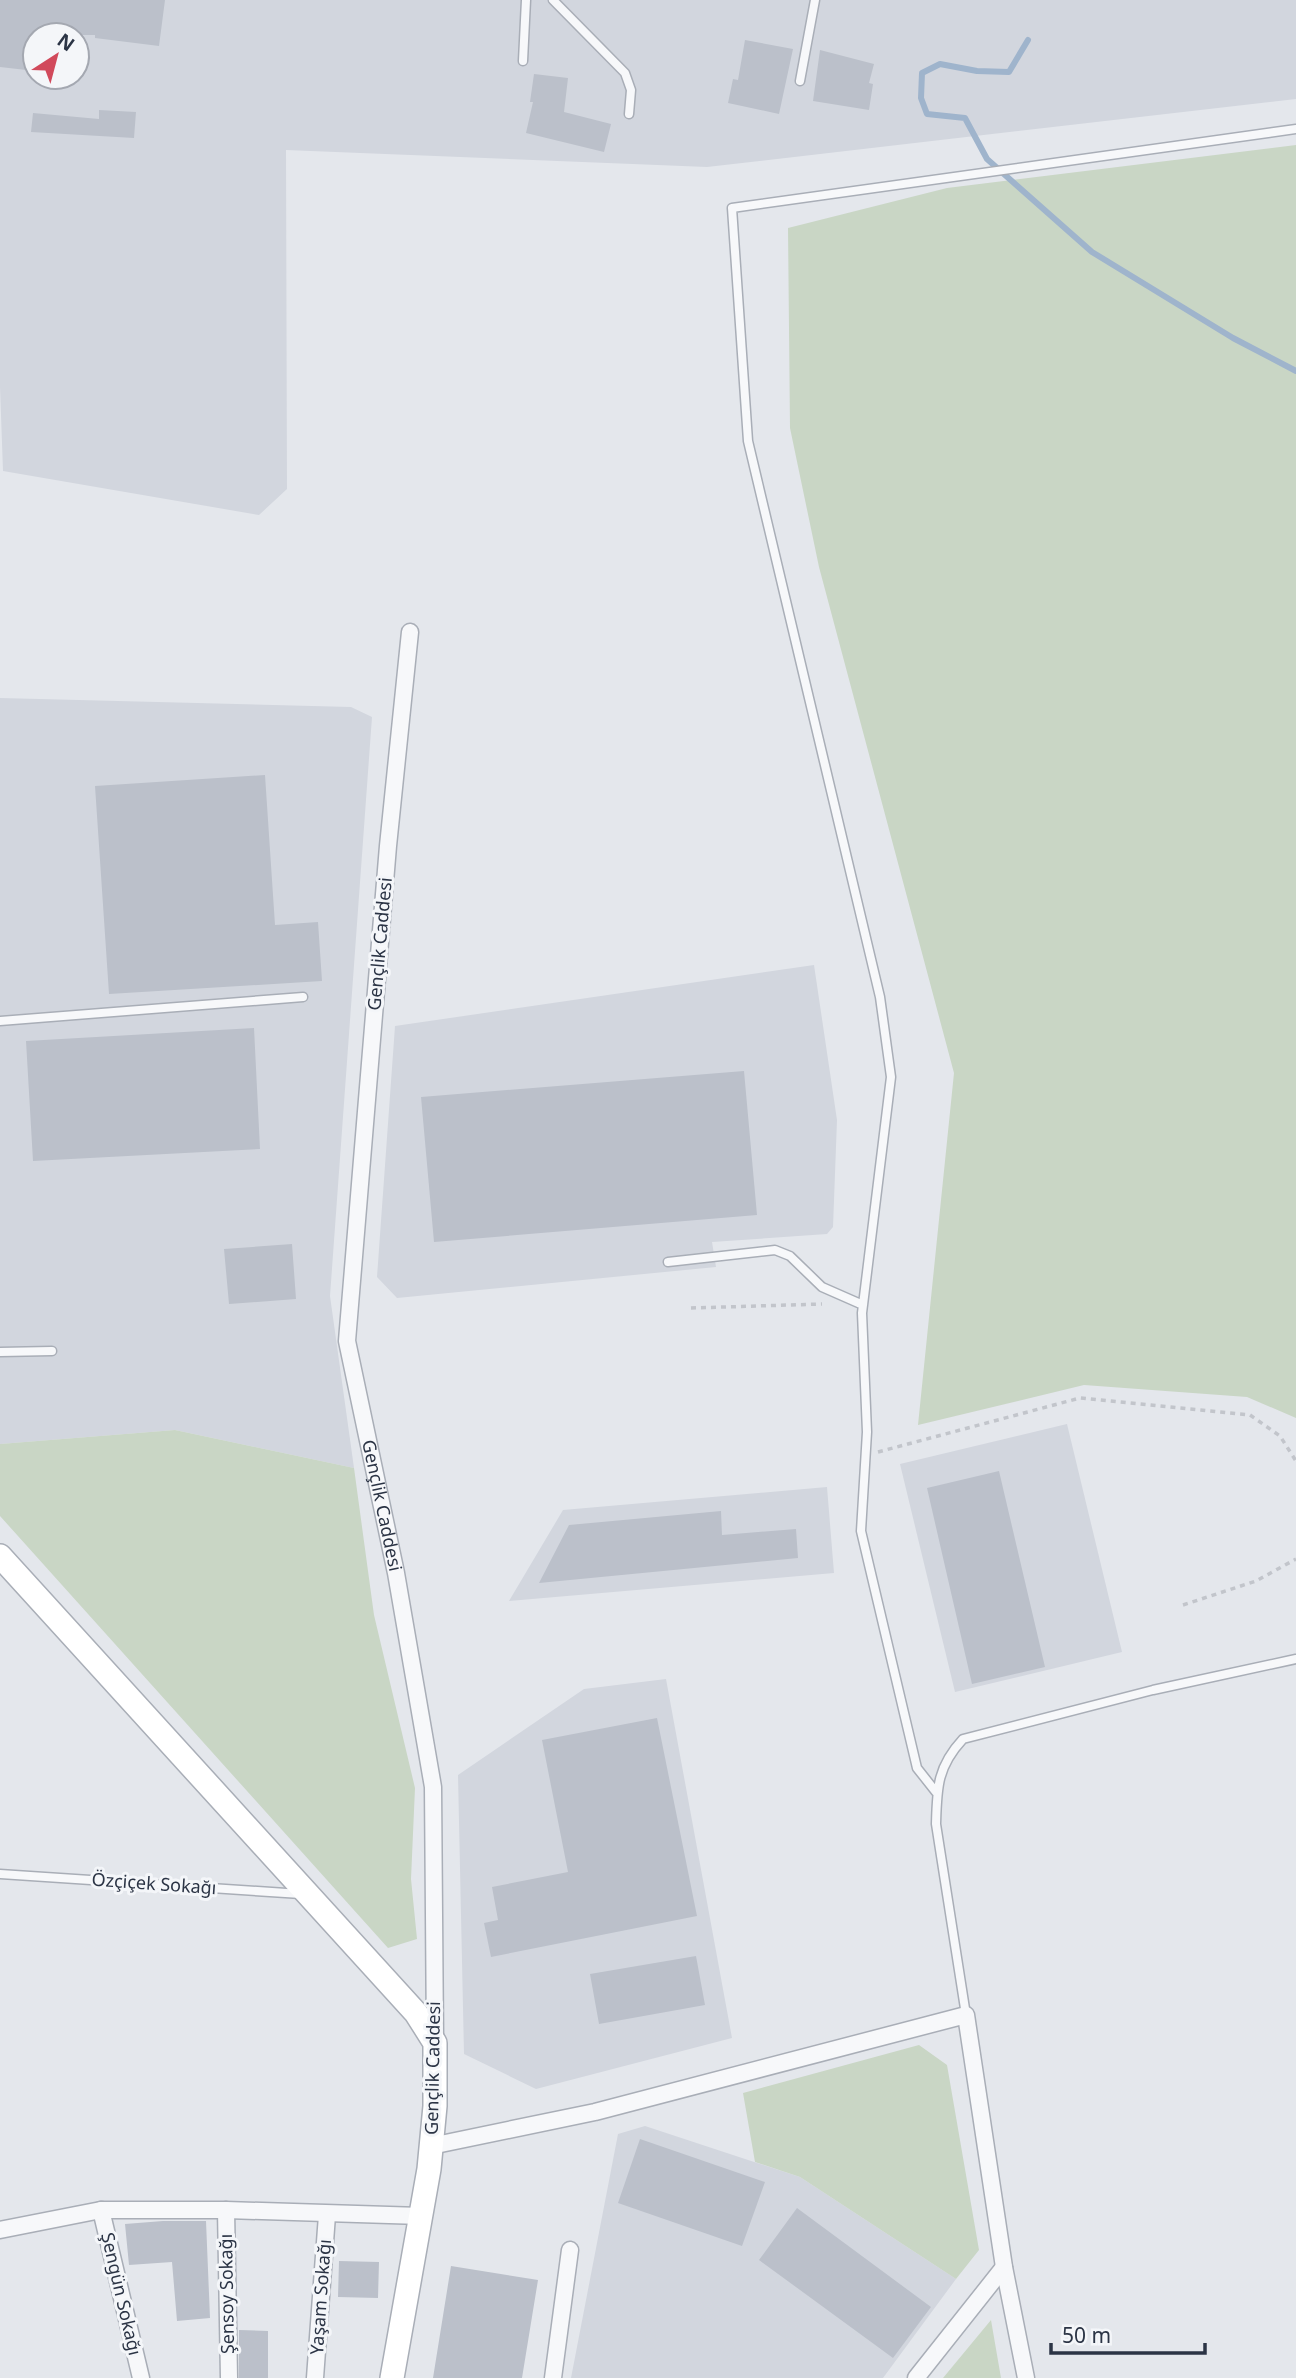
<svg xmlns="http://www.w3.org/2000/svg" width="1296" height="2378" font-family="'Noto Sans',sans-serif">
<style>
.built{fill:#d2d6de;fill-rule:evenodd}
.green{fill:#c9d6c5}
.lines{fill:none;stroke-linecap:round;stroke-linejoin:round}
.stream{stroke:#9fb4cc;stroke-width:6}
.building{fill:#bbc0ca}
.lane-casing{stroke:#a9aeb7;stroke-width:11}
.street-casing{stroke:#a9aeb7;stroke-width:19}
.secondary-casing{stroke:#a9aeb7;stroke-width:26}
.path{stroke:#c2c5cb;stroke-width:3.5;stroke-dasharray:5 5;stroke-linecap:butt}
.lane{stroke:#f7f8fa;stroke-width:8}
.street{stroke:#f7f8fa;stroke-width:16}
.secondary{stroke:#fff;stroke-width:23}
.labels{text-anchor:middle;stroke-width:6;stroke-linejoin:round;paint-order:stroke}
.street-label{font-size:18px;fill:#2b3445;stroke:#f4f6f9}
</style>
<rect width="100%" height="100%" fill="#e4e7ec"/>
<path class="built" d="M0,0H1296V99L707,167L286,150L287,489L259,515L3,471L0,387ZM35,35H77V77H35Z
M0,698L351,707L372,717L330,1296L354,1468L175,1430L0,1444Z
M814,965L837,1120L833,1227L827,1234L712,1242L716,1267L397,1298L377,1277L395,1026Z
M1067,1424L1122,1652L955,1692L900,1464Z
M827,1487L834,1573L509,1601L563,1510Z
M666,1679L732,2038L536,2089L464,2054L458,1775L584,1689Z
M645,2126L800,2177L956,2279L883,2378H571L618,2134Z"/>
<path class="green" d="M1296,145V1418L1247,1397L1084,1385L918,1425L954,1073L819,567L790,428L788,228L947,188Z
M175,1430L354,1468L374,1615L415,1788L411,1879L417,1939L388,1948L0,1516V1444Z
M919,2045L947,2065L979,2250L956,2279L800,2177L755,2162L743,2093Z
M991,2320L1001,2378H943Z"/>
<g class="lines">
<path class="stream" d="M1028,40L1009,72L977,71L940,64L922,73L921,98L927,114L965,118L987,159L1092,252L1233,338L1296,371"/>
</g>
<path class="building" d="M0,0H165L159,46L95,38V35H35V71L0,67Z
M745,40L793,49L779,114L728,103L733,79L738,80Z
M820,50L874,64L869,83L873,84L869,110L813,101Z
M534,74L568,78L564,112L611,124L604,152L526,133L533,102H530Z
M99,110L136,112L134,138L31,132L33,113L99,119Z
M265,775L275,925L318,922L322,981L109,994L95,786Z
M254,1028L260,1149L33,1161L26,1041Z
M744,1071L757,1215L434,1242L421,1097Z
M292,1244L296,1299L229,1304L224,1249Z
M999,1471L1045,1667L972,1684L927,1488Z
M721,1511L722,1535L796,1529L798,1558L539,1583L569,1525Z
M657,1718L697,1916L491,1957L484,1923L498,1920L492,1887L568,1872L542,1740Z
M696,1956L705,2005L599,2024L590,1974Z
M640,2139L765,2182L742,2246L618,2203Z
M797,2208L931,2307L893,2358L759,2260Z
M163,2221H206L210,2318L177,2321L172,2262L129,2265L125,2224Z
M339,2261L379,2262L378,2298L338,2297Z
M451,2266L538,2280L522,2378H433Z
M239,2330L268,2331V2378H239Z"/>
<g class="lines">
<defs>
<path id="lane" d="M553,0L625,73L631,90L629,114
M523,61L526,0
M800,81L815,0
M0,1021L303,997
M668,1262L775,1250L790,1256L822,1287L863,1305
M0,1352L52,1351
M936,1792L917,1768L861,1531L867,1432L862,1313L891,1077L880,997L748,441L732,208L1296,129
M0,1874L301,1894
M966,2015L936,1824C937,1788 937,1767 963,1739L1153,1690L1296,1659"/>
<g id="street">
<path id="s1" d="M410,632L388,846L347,1341L396,1573L433,1787L435,2041"/>
<path d="M431,2146L595,2112L966,2015L1004,2267L1026,2378"/>
<path d="M101,2210L141,2378"/>
<path d="M226,2210L229,2378"/>
<path d="M0,2230L101,2210H226L421,2216"/>
<path d="M315,2378L327,2215"/>
<path d="M553,2378L570,2250"/>
<path d="M916,2378L1004,2267"/>
</g>
<path id="secondary" d="M0,1556L416,2013L435,2043V2106L429,2169L392,2378"/>
</defs>
<use href="#lane" class="lane-casing"/>
<use href="#street" class="street-casing"/>
<use href="#secondary" class="secondary-casing"/>
<path class="path" d="M691,1308L822,1304
M878,1452L1080,1398L1250,1415L1280,1436L1296,1461
M1183,1605L1256,1581L1296,1559"/>
<use href="#lane" class="lane"/>
<use href="#street" class="street"/>
<use href="#secondary" class="secondary"/>
</g>
<g class="labels">
<g class="street-label">
<text transform="translate(380 944) rotate(-85)" y="6">Gençlik Caddesi</text>
<text dy="6" stroke="none"><textPath href="#s1" startOffset="880">Gençlik Caddesi</textPath></text>
<text transform="translate(154 1884) rotate(4)" y="6">Özçiçek Sokağı</text>
<text transform="translate(433 2068) rotate(-89)" y="6">Gençlik Caddesi</text>
<text transform="translate(121 2294) rotate(77)" y="6">Şengün Sokağı</text>
<text transform="translate(227 2294) rotate(-91)" y="6">Şensoy Sokağı</text>
<text transform="translate(321 2297) rotate(-86)" y="6">Yaşam Sokağı</text>
</g>
</g>
<g transform="translate(56 56) rotate(36)"><circle r="33" fill="#f4f6f9" stroke="#a4a8b1" stroke-width="2"/>
<path d="M0-5L12 26L0 18L-12 26Z" fill="#d1495b"/>
<text y="-10" font-size="19" font-weight="bold" text-anchor="middle" fill="#2b3445">N</text>
</g>
<path d="M1051 2343v10h154v-10" fill="none" stroke="#2b3445" stroke-width="3.5"/>
<text x="1062" y="2343" font-size="21" fill="#2b3445" stroke="#f4f6f9" stroke-width="5" paint-order="stroke">50 m</text>
</svg>
